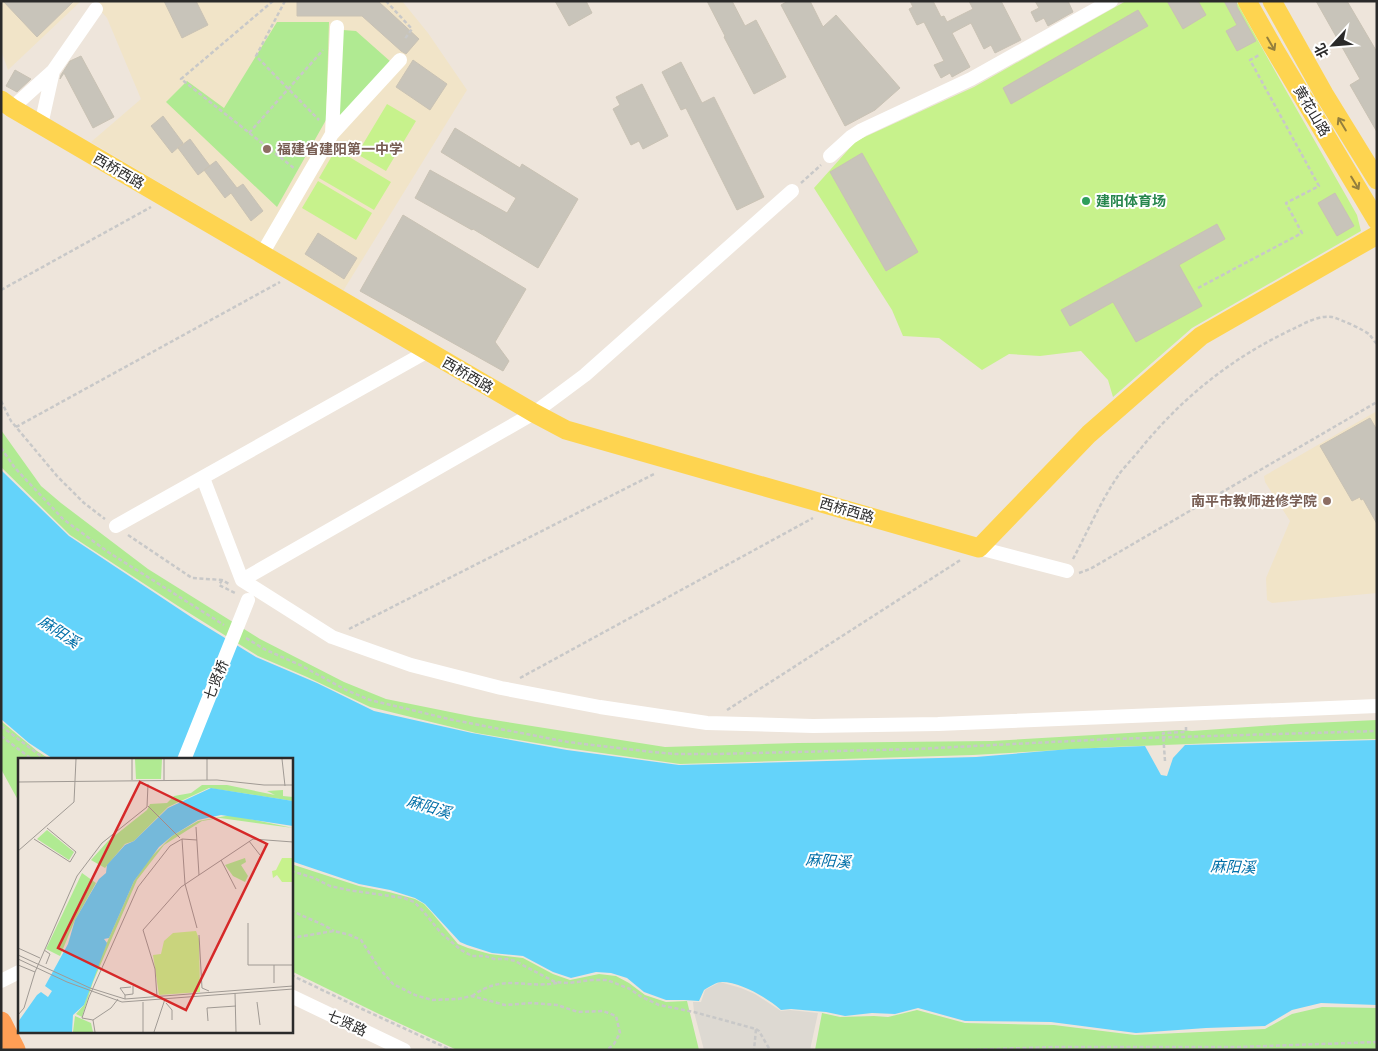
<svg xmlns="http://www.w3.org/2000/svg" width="1378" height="1051" font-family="'Varela Round','Noto Sans SC',sans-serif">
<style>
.education{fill:#f1e4c8}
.green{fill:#b0ea92}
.pitch{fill:#c7f28c}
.plaza{fill:#ddd9d2}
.water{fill:#64d3fa}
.building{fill:#c8c4ba;stroke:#c9c2b4}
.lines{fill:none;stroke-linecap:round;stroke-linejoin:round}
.path{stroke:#c8c8c8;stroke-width:2.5;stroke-dasharray:4 2.5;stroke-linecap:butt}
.minor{stroke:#fff;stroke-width:14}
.major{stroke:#fed450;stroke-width:19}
.highway{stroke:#ff9e55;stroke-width:21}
.oneway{stroke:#947f3d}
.education-dot{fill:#8d6e63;stroke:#fff;stroke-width:2}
.leisure-dot{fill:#2e9e5b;stroke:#fff;stroke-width:2}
.labels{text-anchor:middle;stroke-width:4;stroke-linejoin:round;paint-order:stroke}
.street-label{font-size:14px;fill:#2a2a2a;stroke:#fff}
.education-label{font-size:14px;font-weight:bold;fill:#785e54;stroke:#fff;text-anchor:start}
.leisure-label{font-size:14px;font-weight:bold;fill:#27864d;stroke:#fff;text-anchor:start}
.water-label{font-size:15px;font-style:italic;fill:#016fa8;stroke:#fff}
.inset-road{fill:none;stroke:#a09a94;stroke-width:1}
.view{fill:#d62828;fill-opacity:0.15;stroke:#d62828;stroke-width:2.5}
.inset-edge{fill:none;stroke:#2a2a2a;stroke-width:2.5}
</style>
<rect width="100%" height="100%" fill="#eee5db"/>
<path class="education" d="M1,1H81L8,70L1,50Z
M92,1H402L428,33L467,90L343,291L91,142L141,99L107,18Z
M1377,411V593L1272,603L1267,600L1266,578L1290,521L1265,482L1264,476Z"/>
<path class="green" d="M277,22H329L326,120L277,207L166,102L187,81L224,108Z
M343,30L356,31L391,62L337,122Z
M1,430L41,486L61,503L148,569L260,639L344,682L386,699L475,717L665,747L798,743L992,741L1180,730L1192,731L1291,724L1377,720V739L1242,742L1112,747L973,755L680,764L566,748L476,733L370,707L307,677L258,656L178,606L70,535L1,467Z
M1,721L37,751L51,760H19V802L1,769Z
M291,864L359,886L389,892L415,899L424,904L433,914L458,944L468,948L490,954L523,958L553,974L570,980L599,974L616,976L629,983L645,995L666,1002L687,1001L699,1050H457L379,1014L291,971Z
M1322,1007L1377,1008V1050H815L822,1013L840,1017L874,1016L888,1017L917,1010L965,1023L1054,1025L1135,1035L1265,1029L1292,1014Z"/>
<path class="pitch" d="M1126,1H1236L1280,80L1357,215L1361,231L1192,328L1113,397L1108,380L1081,351L1040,356L1009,354L982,370L939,338L903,336L892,310L814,188L856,141L974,87Z
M387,104L416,121L386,171L357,154Z
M336,149L391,182L374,210L319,178Z
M318,181L372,213L356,240L302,208Z"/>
<path class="plaza" d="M720,982L741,988L755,994L781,1011L790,1010L818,1013L810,1050H704L694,1012L693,1002H701L705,990Z"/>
<path class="water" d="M1,470L69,536L194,619L256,657L317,683L374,711L472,733L567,750L679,765L976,757L1070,749L1145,746L1161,775L1167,776L1173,758L1185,745L1377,740V1005L1321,1003L1292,1010L1265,1026L1206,1028L1136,1033L1051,1022L965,1021L918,1008L895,1014L872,1013L845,1016L826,1012L791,1009L781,1010C767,998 741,982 722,982C716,982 709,987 704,990L699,1001L684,1000H666L644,992L627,978L611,973L596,972L571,978L553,972L523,956L492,953L467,945L460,942L425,904L415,898L390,890L359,884L291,861V760H55L29,743L1,719Z"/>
<path class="building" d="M3,1H74L37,37Z
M164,1H196L208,25L182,38Z
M297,1H378L419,39L406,54L401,51L362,16H297Z
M555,1H586L592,13L569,26Z
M707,1H732L745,26L756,20L786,77L754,94L724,37L725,36Z
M788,1H810L823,27L836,15L900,88L875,110L845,126L781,5Z
M910,1H933L941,17L944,16L947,22L973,9L969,1H1001L1021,40L995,53L991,45L984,49L971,23L952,33L970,67L952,77L950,73L941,78L934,65L944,61L924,22L917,25L909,9L913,7Z
M1035,1H1068L1073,12L1048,26L1044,18L1036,22L1031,12L1039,8Z
M1167,1H1198L1206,15L1183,29Z
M1224,1H1236L1237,7L1256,41L1237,51L1226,31L1237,25Z
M1316,1H1347L1377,52V132L1350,85L1360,79Z
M1138,10L1148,26L1011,104L1003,88Z
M81,56L114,117L93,128L64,73L60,79L61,75L70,61Z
M413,60L447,84L430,110L396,87Z
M681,62L702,103L714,97L764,197L737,210L686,108L681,110L662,72Z
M15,70L31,79L17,92L6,86Z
M642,84L668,136L643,149L639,141L631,145L613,109L620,105L616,97Z
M163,116L183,143L172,153L151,126Z
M455,128L520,168L522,164L578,199L538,268L473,229L472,230L415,198L430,170L507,213L516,198L441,152Z
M190,139L210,166L198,175L178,148Z
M862,153L918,252L886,271L830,172Z
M216,161L237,188L243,184L263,211L251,221L231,193L225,198L204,170Z
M1335,193L1354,226L1337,236L1318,203Z
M403,215L526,289L495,342L509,361L503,371L360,291Z
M1217,224L1225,239L1179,265L1202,306L1136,342L1113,302L1070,326L1061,310Z
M318,233L357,258L344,279L305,254Z
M1370,418L1377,430V524L1363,499L1361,500L1360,497L1352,501L1320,446Z"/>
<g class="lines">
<path class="path" d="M273,1L181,79L295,169
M285,1L256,56L319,120
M386,1L412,29L404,40
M249,133L323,50
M801,183L821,165
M1198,288L1302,233L1286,203L1319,186L1250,60L1259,55
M1,290L151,207
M1,401L11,421L57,476L84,503L105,519
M16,427L280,282
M1,448L15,468L63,519L108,552L224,625
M128,535L192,578L222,580L229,584
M1073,559C1088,531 1101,500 1120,473C1127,464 1135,456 1142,447C1184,396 1233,357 1293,329C1305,323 1319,315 1332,317C1340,319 1365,330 1370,335C1372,338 1375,342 1377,344
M1079,573L1090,569L1377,402
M222,580L219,585L235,593
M349,629L656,473
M246,638L264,649L300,665L346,690L370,700L453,720L568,742L652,752L676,754H717L916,749L1111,739L1377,731
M520,678L813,518
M727,710L962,559
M1,726L46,760
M1,736L33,760
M1165,761L1163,733L1186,732V727
M291,871L314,878L330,886L348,890L404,898L414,902L423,911L441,933L461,950L472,956H485L494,959H507L515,961L555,982L568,983L592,980H607L630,989L640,996L659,1005L694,1012L756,1029L754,1050
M291,910C305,918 320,922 334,931
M291,938L334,931L350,935L361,940L379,968L393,984L415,995L432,1000L458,999L472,996L505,1005L531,1003L557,1005L578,1012L603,1011L616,1016L620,1033L614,1044L607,1050
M291,975L362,1009L451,1050
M472,996C504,973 524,989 557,983
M756,1029L759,1031L770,1050
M964,1050L1055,1047H1239L1377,1042"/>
<path class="minor" d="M12,108L53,71
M41,125L53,71L96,9
M332,134L337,27
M830,156L851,137L862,130L971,79L1111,1
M262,254L332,134L400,60
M203,478L242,580L332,637L411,665L501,688L600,707L707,723L813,726L938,724L1377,706
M116,526L428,351
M979,548L1067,571
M242,580L534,413L585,375L792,191
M184,760L248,600
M1,981L19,972
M291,996L404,1050"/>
<path class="major" d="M1247,1L1273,47L1377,221
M1272,1L1324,94L1377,180
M1,100L12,108L534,413L566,430L979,548L1089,434L1201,336L1377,235"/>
<path class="highway" d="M1,1022L15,1050"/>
</g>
<defs><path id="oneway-shaft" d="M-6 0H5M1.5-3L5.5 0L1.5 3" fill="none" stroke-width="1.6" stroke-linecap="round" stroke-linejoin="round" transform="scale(1.25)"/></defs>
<g class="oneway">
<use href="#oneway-shaft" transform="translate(1271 44) rotate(60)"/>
<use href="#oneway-shaft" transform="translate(1342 124) rotate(-121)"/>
<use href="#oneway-shaft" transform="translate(1355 183) rotate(59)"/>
</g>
<g class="education-dot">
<circle cx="267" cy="149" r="5"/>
<circle cx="1327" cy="501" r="5"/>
</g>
<circle class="leisure-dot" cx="1086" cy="201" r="5"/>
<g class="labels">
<g class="street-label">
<text transform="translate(1312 111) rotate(59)" y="5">黄花山路</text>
<text transform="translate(119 171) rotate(30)" y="5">西桥西路</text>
<text transform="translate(468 375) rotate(30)" y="5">西桥西路</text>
<text transform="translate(847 510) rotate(16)" y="5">西桥西路</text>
<text transform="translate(216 680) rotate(-68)" y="5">七贤桥</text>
<text transform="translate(347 1023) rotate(25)" y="5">七贤路</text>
</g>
<g class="education-label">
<text x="277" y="154">福建省建阳第一中学</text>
<text x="1317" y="506" text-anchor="end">南平市教师进修学院</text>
</g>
<g class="leisure-label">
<text x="1096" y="206">建阳体育场</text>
</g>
<g class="water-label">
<text transform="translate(59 632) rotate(33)" y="5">麻阳溪</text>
<text transform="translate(429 807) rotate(17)" y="5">麻阳溪</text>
<text transform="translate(828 861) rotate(4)" y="5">麻阳溪</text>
<text transform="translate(1233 867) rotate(2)" y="5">麻阳溪</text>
</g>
</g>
<g transform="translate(18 758)">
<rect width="275" height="275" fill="#eee5db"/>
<path d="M117,1H144L143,21H118ZM184,27H209L257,37L249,33L265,32V38L275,39V43L191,30L150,49L116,83L107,86L87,110L73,102L90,83L129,52L132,46L149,45L156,38L173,35ZM213,57L275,70L202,60L184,63L146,87L119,122L75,224L64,259L58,256L66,247L76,214L116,123L132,100L154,78L180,63ZM29,72L56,94L51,102L19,81ZM227,100L228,104L223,107L230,118L227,124L215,118L207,107ZM64,115L78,125L57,162L42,198L28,191ZM57,258L73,265L75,274H55Z" fill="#b0ea92"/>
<path d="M264,100H275V124H264L259,117L255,120L254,113L258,112ZM178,173L181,181L182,234L141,237L135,197L143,196L146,183L155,175Z" fill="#c7f28c"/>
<path d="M193,30L275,43V68L203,57L180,62L154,78L141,89L116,123L91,180L86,181L89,185L66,247L55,257L54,274H0V264L19,237L23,234L30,239L34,233L27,228L50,186L57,162L81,121L88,115L89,107L107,87L116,83L150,50Z" fill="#64d3fa"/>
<path class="inset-road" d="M114,1V22M146,1V22M189,1V22M264,1L267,28M0,24L199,22L246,27H275M130,48L162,80M178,69L181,117M16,81L52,104L58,94L29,70M164,81L167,126L179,170M231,83L242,97M0,93L56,44L58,1M203,102L218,131M230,165V207H275M181,177L184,230L191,233M0,190L22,200M26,192L32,196L28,206M0,197L72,230L107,241L275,228M0,201L49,224L104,244L275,231M0,207L17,214M256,207V225M217,235L218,274M107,237L102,230L113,229M139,239L137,211L125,172L163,129L235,81L275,84M107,241V237L115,236V228M125,244V274M239,244L242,267M148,245L154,252V262M0,257L6,250L17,214L59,118L84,85L129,49L130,26M75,262L64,260L71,239L120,129L152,88L164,81L179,82M190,263L189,250L218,248M77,274L75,262L93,250L100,241M136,274L147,241"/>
<path class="view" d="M122,24L249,86L168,252L40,190Z"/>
<rect width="275" height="275" class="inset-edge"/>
</g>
<rect width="1378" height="1051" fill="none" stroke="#2a2a2a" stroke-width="5"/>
<g transform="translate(1333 45) rotate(244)" stroke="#ffffff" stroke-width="4" paint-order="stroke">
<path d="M0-4L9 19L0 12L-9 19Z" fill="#2a2a2a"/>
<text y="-8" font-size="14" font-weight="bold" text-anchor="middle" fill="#2a2a2a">北</text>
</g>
</svg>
